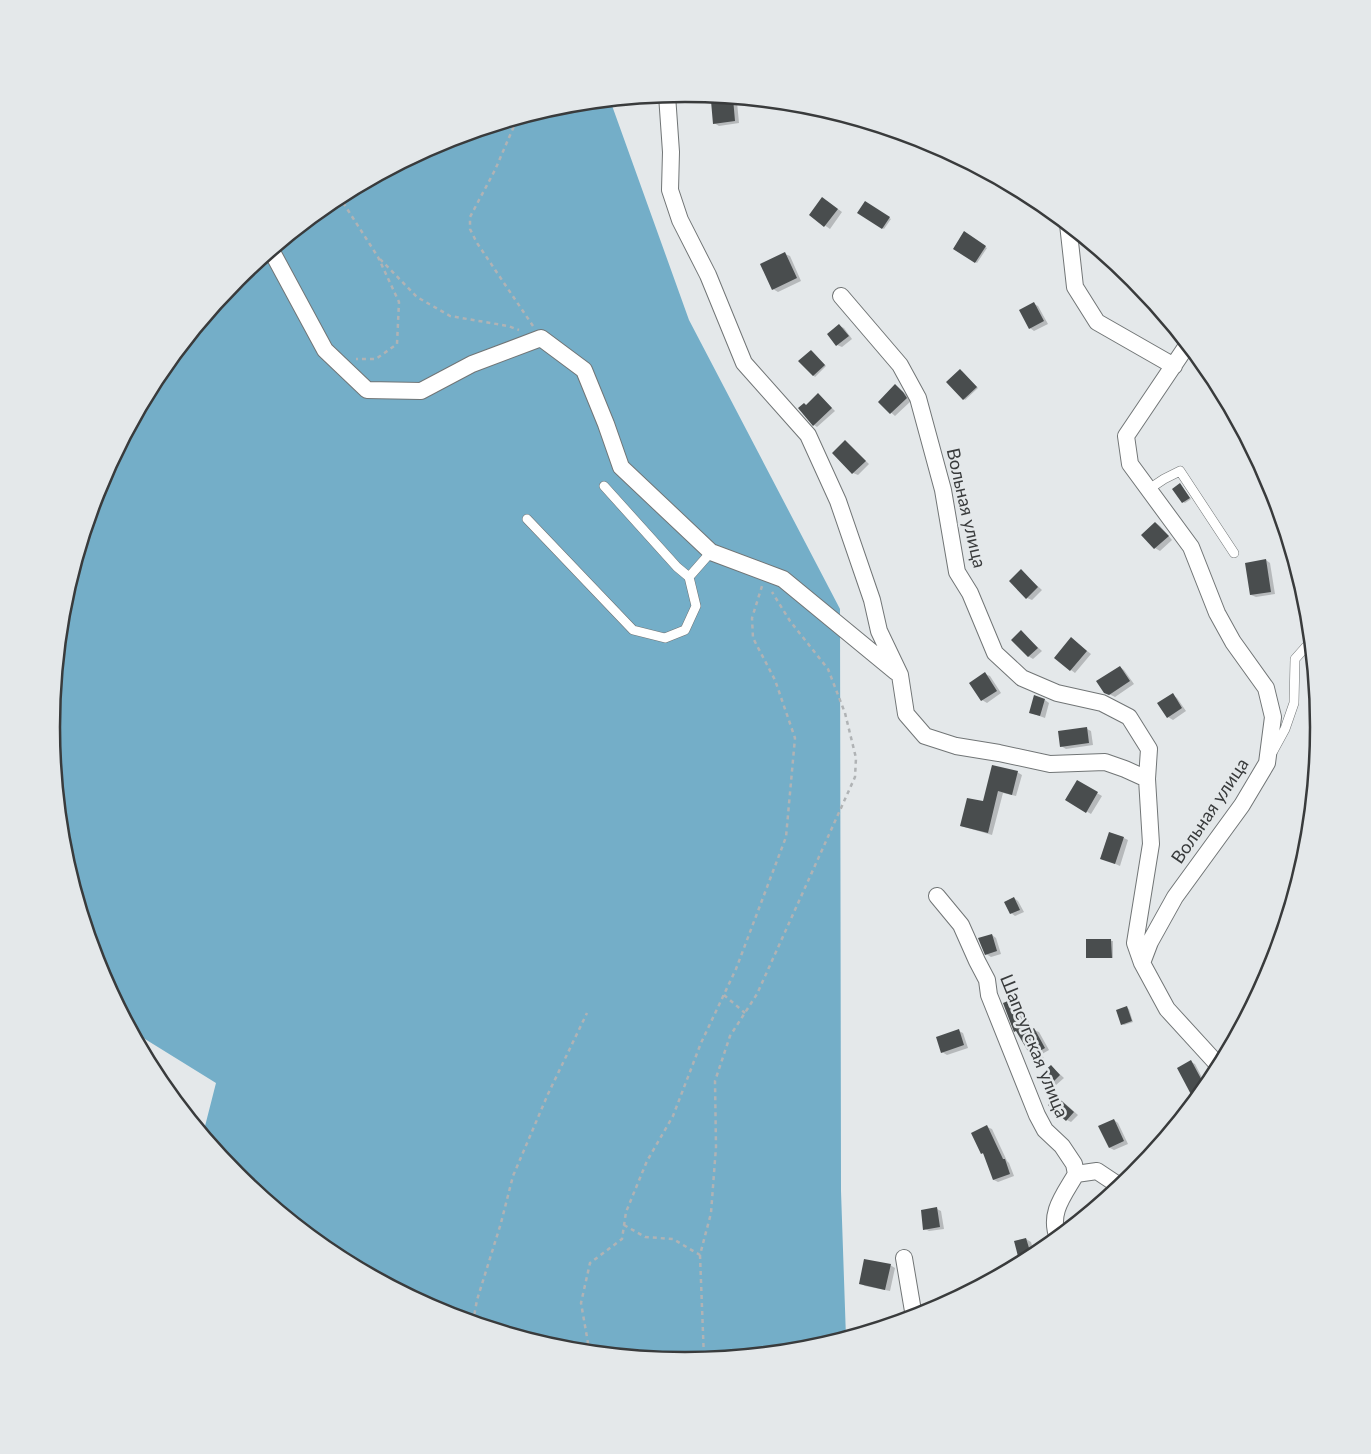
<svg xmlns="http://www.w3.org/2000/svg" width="1371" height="1454" font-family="Lato,sans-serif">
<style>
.forest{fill:#74aec8}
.shadow{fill:#0003}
.building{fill:#494d4e}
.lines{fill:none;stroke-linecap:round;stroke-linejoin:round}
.service-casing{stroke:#717576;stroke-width:10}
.minor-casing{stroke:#717576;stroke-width:18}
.path{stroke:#b0b3b5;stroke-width:2.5;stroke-dasharray:4 4;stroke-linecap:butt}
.service{stroke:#fff;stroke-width:9}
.minor{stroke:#fff;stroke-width:16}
.labels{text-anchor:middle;stroke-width:5;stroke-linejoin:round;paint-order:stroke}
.street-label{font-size:18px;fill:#393b3c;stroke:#e4e8ea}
.rim{fill:none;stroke:#393b3c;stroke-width:2.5}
</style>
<rect width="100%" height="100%" fill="#e4e8ea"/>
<path class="forest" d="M610,100L689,320L840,609L841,1191L846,1338L809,1349L685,1361L561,1349L443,1313L333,1254L237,1175L203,1134L216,1083L132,1031L99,969L63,850L51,727L63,603L100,484L158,374L237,278L333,199L443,141L562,105Z"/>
<path class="shadow" d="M732,100L737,102L739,123L719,126L714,123Z
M827,201L842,212L830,229L810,215Z
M865,202L891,219L884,229L859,213Z
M964,233L987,248L977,263L954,248Z
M785,254L790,256L801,281L778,292L773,289L762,264Z
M1034,304L1038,306L1048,324L1034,331L1030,328Z
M840,326L844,328L852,339L842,347L837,345Z
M812,351L826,366L815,377L813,375Z
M962,371L978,388L965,400L964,399Z
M896,386L908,396L911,401L895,416L879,402Z
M819,395L835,411L817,427L814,425L807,406Z
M845,441L869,464L858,475L853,473Z
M1180,484L1191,499L1185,503L1183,502Z
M1156,523L1160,526L1172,540L1160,551L1155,548L1143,535Z
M1266,560L1270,563L1275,594L1256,597L1251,595Z
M1021,571L1042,590L1032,600L1027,598Z
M1021,632L1042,651L1033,659L1028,656Z
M1072,639L1091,654L1075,673L1055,658Z
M1120,667L1124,670L1134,684L1115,697L1107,693Z
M985,674L990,676L1001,693L987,703L982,700Z
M1173,695L1177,698L1186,711L1173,720L1168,717L1159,704Z
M1045,700L1049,703L1045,718L1031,713Z
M1087,729L1091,731L1093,745L1066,749L1061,746Z
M1017,772L1022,775L1016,796L1003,793L992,835L961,826Z
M1078,782L1102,796L1091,814L1067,800Z
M1124,838L1128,840L1120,866L1102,858Z
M1014,898L1018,901L1024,912L1015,916L1011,913Z
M992,935L996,938L1001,954L991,957L986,954Z
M1087,940L1113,941V958H1088Z
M1013,1001L1018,1003L1022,1017L1028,1020L1032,1031L1034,1030L1039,1032L1049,1050L1042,1054L1045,1062L1041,1065L1036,1062L1019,1033L1016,1031Z
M1127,1008L1129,1009L1133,1022L1124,1025L1122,1024Z
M959,1031L963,1033L968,1048L947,1055L942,1052Z
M1191,1062L1195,1064L1207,1087L1194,1103L1192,1099L1194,1098Z
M1051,1066L1064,1078L1056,1085L1052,1083Z
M1061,1100L1078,1115L1071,1122L1067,1120Z
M1114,1120L1118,1123L1128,1144L1114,1150L1110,1148Z
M987,1127L992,1129L1007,1161L1009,1163L1014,1176L998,1182L994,1180L985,1155L982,1153Z
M937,1209L941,1211L944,1229L929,1231L925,1229Z
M1026,1239L1031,1242L1035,1256L1021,1264Z
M890,1265L895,1268L890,1291L865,1286L860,1283Z"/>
<path class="building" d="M733,98L735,121L713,124L711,101Z
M822,197L838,209L824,227L809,215Z
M865,201L890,217L882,229L857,213Z
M964,231L986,246L975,263L953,249Z
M785,252L797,278L772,290L760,264Z
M1034,302L1044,321L1029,329L1019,310Z
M839,324L849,336L836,346L827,334Z
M811,350L825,365L813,376L798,361Z
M960,369L977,387L963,400L946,382Z
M895,384L903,392L907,398L890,414L878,402Z
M818,393L832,408L813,426L798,408L804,403L806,405Z
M845,440L866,461L852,474L832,453Z
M1180,483L1190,498L1182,503L1172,489Z
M1155,522L1169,536L1154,549L1141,535Z
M1266,559L1271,592L1250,595L1245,563Z
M1021,569L1038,587L1026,599L1009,581Z
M1021,630L1038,648L1028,657L1011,640Z
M1071,637L1087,651L1070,671L1054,658Z
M1120,666L1130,681L1109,695L1104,693L1096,681Z
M985,672L997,691L981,701L969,683Z
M1173,693L1182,708L1167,718L1157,703Z
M1034,695L1045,699L1040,716L1029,713Z
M1087,727L1089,743L1060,747L1058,731Z
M992,765L1018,771L1012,795L998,791L988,833L960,826L967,798L983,801Z
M1077,780L1098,792L1086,813L1065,800Z
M1109,832L1124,837L1115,864L1100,859Z
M1014,897L1020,910L1010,914L1004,902Z
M992,934L997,951L985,955L978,938Z
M1086,939H1111L1112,958H1086Z
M1013,999L1020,1018L1023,1016L1030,1031L1034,1028L1045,1048L1038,1052L1042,1060L1035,1063L1016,1031L1014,1032L1003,1003Z
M1127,1006L1132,1021L1121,1025L1116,1010Z
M959,1029L964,1045L941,1053L936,1037Z
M1191,1060L1206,1088L1195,1102L1177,1068Z
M1051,1065L1060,1075L1051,1084L1041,1074Z
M1056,1096L1074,1112L1066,1121L1048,1105Z
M1114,1119L1124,1141L1109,1148L1098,1126Z
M987,1125L1003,1159H1005L1010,1174L993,1180L983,1153L981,1154L971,1133Z
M937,1207L940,1227L923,1230L921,1210Z
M1026,1238L1032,1258L1020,1264L1014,1241Z
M864,1259L891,1264L885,1290L859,1284Z"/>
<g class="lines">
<defs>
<path id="service" d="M1149,489L1164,479L1180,471L1234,553
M527,519L633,630L665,638L685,630L696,606L689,577L677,567L604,486
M689,577L711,552
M1273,751L1285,729L1294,703L1295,659L1311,641"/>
<path id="minor" d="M667,95L671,152L670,190L680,220L708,275L744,363L808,435L838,501L872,600L879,631L900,675L906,714L925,736L956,746L999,753L1050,764L1105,762L1125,769L1147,779
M1068,224L1075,287L1097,322L1174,366
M271,250L325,350L367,390L421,391L472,364L541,338L584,370L606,424L621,467L711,552L783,579L896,672
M841,296L900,365L918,398L943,490L957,572L970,593L995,653L1022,678L1057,693L1102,703L1129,717L1149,749L1147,779L1151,844L1135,943L1142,963L1167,1009L1220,1067
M937,896L961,925L977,961L987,980L989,995L1037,1115L1045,1130L1062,1146L1074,1164L1076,1174C1064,1195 1048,1213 1058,1238
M1142,963L1150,942L1175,897L1242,805L1267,763L1273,717L1266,688L1233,642L1217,613L1191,547L1130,464L1126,436L1188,344
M1076,1174L1097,1171L1121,1187
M904,1258L914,1317"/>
</defs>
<use href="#service" class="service-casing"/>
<use href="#minor" class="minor-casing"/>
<path class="path" d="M514,119V126L495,170L470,217V229L477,243L533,326
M341,195L344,204L378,257L399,302L397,344L376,359H356
M380,259L417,297L450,316L508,326L519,330
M724,995L745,1013
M624,1225L645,1237L673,1239L700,1255L711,1213L716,1147L715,1081L730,1036L757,994L855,777L856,758L845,713L828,669L790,621L772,592
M700,1255L704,1359
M473,1322L477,1300L501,1223L513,1176L548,1094L587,1013
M587,1352L588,1343L581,1303L590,1263L622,1239L626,1212L647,1161L673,1116L701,1043L736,969L786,837L795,738L775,680L753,638L752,618L762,586"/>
<use href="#service" class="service"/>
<use href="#minor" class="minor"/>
</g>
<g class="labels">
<g class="street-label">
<text transform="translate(966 508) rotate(77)" y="6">Вольная улица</text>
<text transform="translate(1210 811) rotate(-56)" y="6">Вольная улица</text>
<text transform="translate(1034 1046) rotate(68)" y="6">Шапсугская улица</text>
</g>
</g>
<path d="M0 0H1371V1454H0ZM60 727a625 625 0 1 1 1250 0a625 625 0 1 1-1250 0Z" fill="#e4e8ea" fill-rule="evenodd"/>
<path class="rim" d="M60 727a625 625 0 1 1 1250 0a625 625 0 1 1-1250 0Z"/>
</svg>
